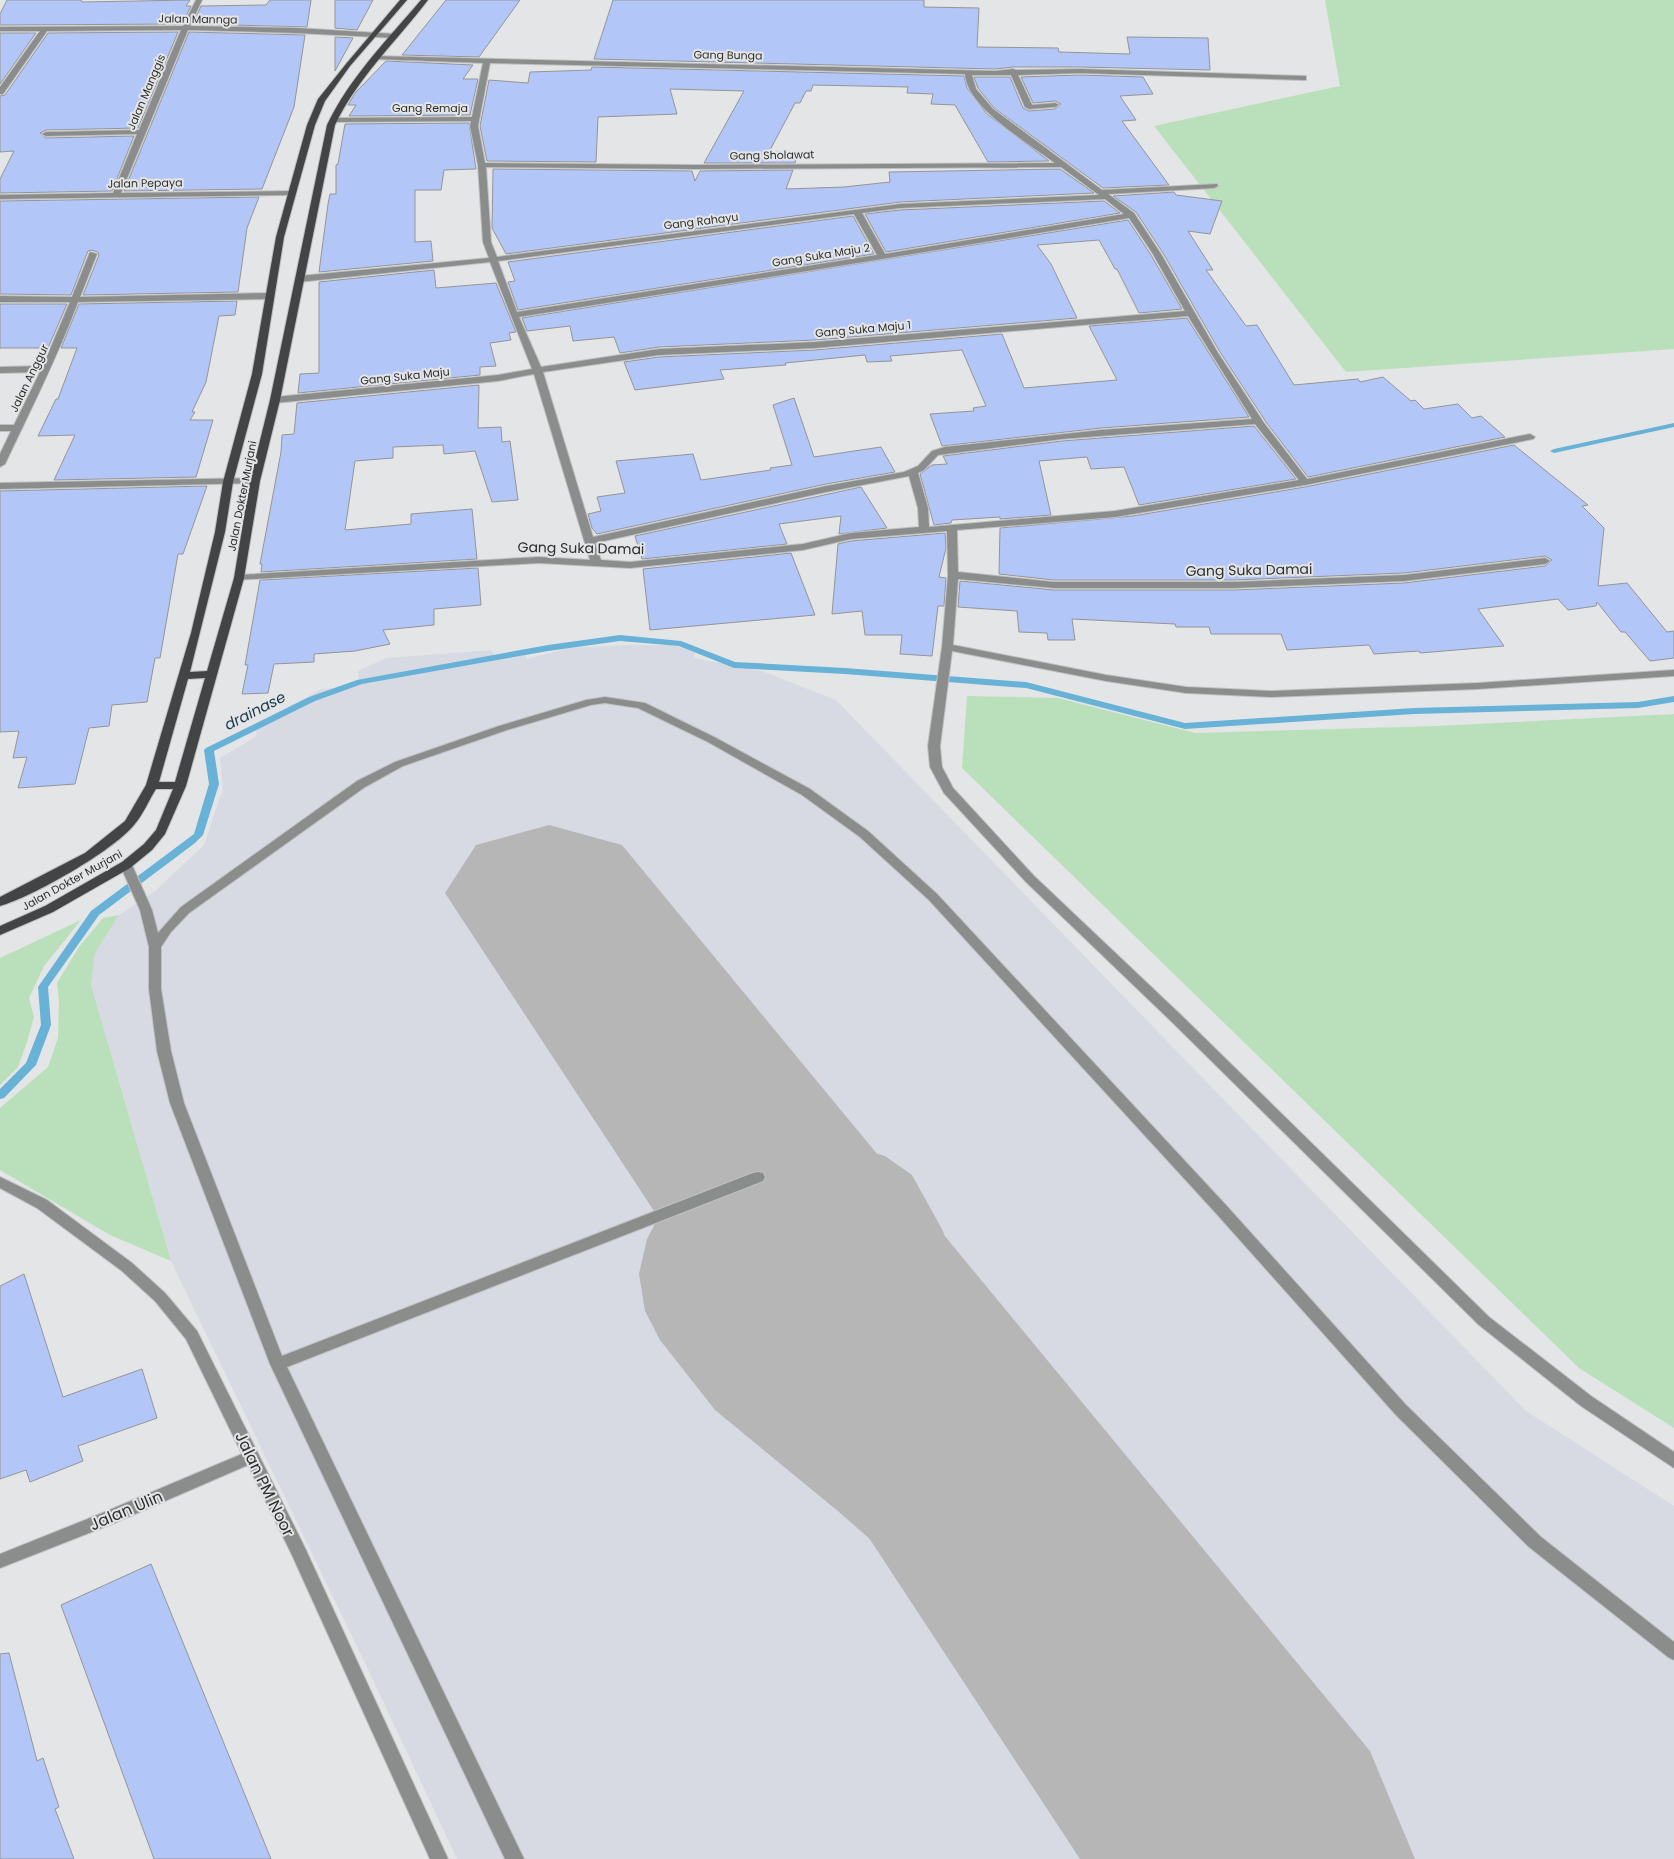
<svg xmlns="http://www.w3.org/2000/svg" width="1674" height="1859" font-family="Poppins,sans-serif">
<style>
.built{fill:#d7dae3}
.green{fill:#b9e0ba}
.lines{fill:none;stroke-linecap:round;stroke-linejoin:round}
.stream{fill:#68b1d7;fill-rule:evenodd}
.taxiway{fill:#b6b6b7;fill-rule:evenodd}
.runway{fill:#b6b6b7;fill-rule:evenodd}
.building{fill:#b2c6f7;stroke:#959597}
.minor-casing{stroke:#c0c0c1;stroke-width:2}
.major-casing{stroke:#c0c0c1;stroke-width:2}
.minor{fill:#8b8c8c;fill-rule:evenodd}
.major{fill:#434445;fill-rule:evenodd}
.labels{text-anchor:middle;stroke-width:4;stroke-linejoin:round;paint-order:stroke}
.far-street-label{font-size:11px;fill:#2e2e2f;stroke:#e4e5e6}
.street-label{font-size:14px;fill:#2e2e2f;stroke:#e4e5e6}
.water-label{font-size:15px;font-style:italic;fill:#193a4b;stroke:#e4e5e6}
.near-street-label{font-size:16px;fill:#2e2e2f;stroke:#e4e5e6}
</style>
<rect width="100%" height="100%" fill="#e4e5e6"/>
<path class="built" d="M628,645H670L695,650L694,658L762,671L836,700L1526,1411L1674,1506V1859H457L374,1682L171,1261L91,985L95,953L119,915L155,891L204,845L223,788L220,758L257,736L255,725L322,689L359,686L358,671L386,658L492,650L494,655L525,653L527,659L569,648Z"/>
<path class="green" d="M1325,0H1674V349L1346,372L1154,126L1340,86Z
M967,696L1058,698L1195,733L1437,726L1674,714V1428L1579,1368L962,768Z
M119,915L95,953L91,985L171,1261L110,1235L0,1170V1108L48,1067L58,1038L59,1001L57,983L79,947L103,918Z
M81,920L44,966L29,998L34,1017L27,1042L18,1067L0,1085V958Z"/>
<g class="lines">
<path class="stream" d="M1674,423V427L1554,453L1550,451L1554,449Z
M620,635L681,641L735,662L845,668L1026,682L1185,723L1414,708L1638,702L1674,696V702L1638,708L1414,714L1185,729L1026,688L845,674L734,668L679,646L620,641L548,651L362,684L315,701L214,751L219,784L203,835L195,843L99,915L48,987L51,1025L36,1065L4,1098L0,1099V1089L26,1063L41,1025L38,987L91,911L194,834L209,784L204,750L206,748L309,697L357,680L548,645Z"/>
<path class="taxiway" d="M817,1140L851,1146L885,1156L912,1175L943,1231L951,1260L942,1292L928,1320L904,1356L868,1368L832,1356L817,1327L832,1298L846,1279L851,1260L842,1226L825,1213L817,1212L789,1219L771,1227L742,1255L739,1274L744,1296L789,1350L915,1446L1190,1668L1207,1707L1190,1746L1148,1762L1106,1746L839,1512L715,1410L660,1340L645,1311L639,1274L647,1239L661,1212L703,1175L732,1162L766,1152Z"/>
<path class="runway" d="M549,825L622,845L1370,1751L1415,1859H1080L445,893L476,845Z"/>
</g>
<path class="building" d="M7,0H81L82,2L190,0L186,6H191L182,24L0,25V14Z
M270,0H311L307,27L193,24L201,6L266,5Z
M335,0H373L357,30L335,28Z
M446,0H520L479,57L402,55Z
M613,0H924V7L979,8L977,47L1058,48L1059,52L1130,54L1127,37L1208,38L1210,70L1080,67H1013L995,69L594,59Z
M178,32L138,128L46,130L40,133L46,138L134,136L112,191L0,193V179L14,151L0,152V96L5,95L48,33Z
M189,32L305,35L294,107L262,189L124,191Z
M0,33H36L0,84Z
M335,37L353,38L335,71Z
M386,61L473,65L463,79H478L470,115L349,116L356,105H348L356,92Z
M592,67L964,76L967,88L987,114L1049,161L988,162L955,105L931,104L933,94L907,93L908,87L813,85L811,91H806L800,103H795L769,152L798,153L795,163H704L744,91L670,89L677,114L598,117L596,162L487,161L480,126L489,80L528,83L530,72L591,70Z
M1080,75L1143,77L1153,94L1120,96L1136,120L1122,121L1169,185L1103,188L994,108L978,88L974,77H1010L1023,108L1029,111L1055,109L1061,104L1055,101L1033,103L1021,77Z
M469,123L476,169L444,170L441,190H415V242L431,241L433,261L319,272L328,204L330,194H336V165L338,164L345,124Z
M493,169L692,171L695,181L700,171L793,170L786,189L844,187L890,182L889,172L1060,169L1094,193L900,202L506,254L492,228Z
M1174,192L1176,195L1222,201L1210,234L1188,231L1213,270H1206L1246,326L1257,325L1294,385L1358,379L1360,382L1383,377L1411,401L1415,400L1424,409L1458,404L1472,418L1481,416L1505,437L1308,477L1266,422L1220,352L1163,253L1136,212L1113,196Z
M259,197L247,228L238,292L83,295L99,255L98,252L91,250L88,251L71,295L0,294V201Z
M1104,201L1120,213L886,252L865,214L900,210Z
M853,216L874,254L518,310L508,282L515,281L508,262Z
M1128,220L1151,255L1182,309L1139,313L1117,269H1115L1099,240L1037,245L1051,264L1077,318L815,340L659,347L620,353L614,337L573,341L570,326L527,331L522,318Z
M434,270L436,288L496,283L516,332L509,333L511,340L490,343L496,366L480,367V375L298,393L300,374L319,373V282Z
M237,301L235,315L219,316L206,382L192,412H195L190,420H213L196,477L54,480L75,435L38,436L56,399H58L77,348H61L79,304Z
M0,304H67L48,348H0Z
M1187,318L1249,417L1101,428L942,446L930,414L974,411L973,408L986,406L962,350L890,356L892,361L867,362L865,355L785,363L786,365L720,370L724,379L635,390L624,362L659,357L815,350L1002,334L1024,388L1117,380L1089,326Z
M479,385L478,428L501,427L502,442L510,441L518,500L492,502L475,451L444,454L443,445L393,447V458L355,461L345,530L411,524V514L472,509L477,559L261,572L262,564H260L281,452L282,435L294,434L297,403Z
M794,398L814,457L881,447L895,472L826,484L597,534L592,528L588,514L601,511L597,497L625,493L616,461L693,454L701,480L771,470L770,468L792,465L773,405Z
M1254,426L1296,479L1139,505L1124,467L1091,469L1087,457L1039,461L1051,515L1000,519V517L952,520L951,523L934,525L920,474L932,465L947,464L943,456L1062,441Z
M1514,445L1588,505L1582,506L1604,528L1598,586L1627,583L1667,632L1674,631V658L1650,661L1625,632H1621L1597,602L1596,606L1568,610L1558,599L1478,609L1504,646L1420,653L1419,651L1374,654L1369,645L1287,650L1281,634H1211L1209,627H1176L1175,624L1072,619L1075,640H1048L1047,633L1019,632L1017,611L958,607L960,581L1054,590H1234L1404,583L1545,566L1552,560L1545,556L1404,573L1234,580H1054L999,574L1000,528L1133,516L1305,487Z
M207,486L183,554H178L160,658H155L147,702L112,705L109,726L89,728L75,784L18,788L27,757L13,758L19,731L0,732V491Z
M861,487L887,528L839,534L841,516L779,524L787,544L642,559L635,536Z
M945,533L946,548L939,577L946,578L944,606H938L932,656L900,654L902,635H865L862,611L832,614L838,544L851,541Z
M791,553L815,615L650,630L643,569Z
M478,568L481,605L434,609V625L383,630L390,644L355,651L314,654V662L274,664L268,693L242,694L248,665H245L260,580Z
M24,1274L63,1397L142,1369L157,1418L78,1446L83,1461L30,1482L26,1470L0,1479V1286Z
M151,1564L271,1859H154L61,1605Z
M9,1653L37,1761L43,1758L59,1807L55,1809L74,1859H0V1654Z"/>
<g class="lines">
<defs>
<path id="minor" d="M196,0H202L190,26L297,28L395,34L398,36L395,38L297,33L188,30L121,193L291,191L295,193L294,195L0,199V195L113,193L137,134L46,136L42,134L46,132L139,130L181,30L47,31L3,94H0V87L40,31H0V27L183,26Z
M375,56L995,71L1013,69L1016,70L1080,69L1306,76V80H1303L1080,73L1018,75L1032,105L1055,103L1059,105L1055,107L1029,109L1025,107L1011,75H972L976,89L993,109L1102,190L1217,184L1218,186L1214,188L1108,194L1134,213L1161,254L1218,353L1264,423L1307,479L1530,434L1535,437L1533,439L1305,485L1115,517L957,530L958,572L1054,582H1234L1404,575L1545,558L1550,561L1545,564L1404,581L1234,588H1054L958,579L953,645L1106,675L1186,687L1271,691L1478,683L1674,670V676L1478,689L1271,697L1186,693L1106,681L952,651L940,746L942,767L953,788L1034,876L1183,1017L1489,1317L1591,1396L1674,1452V1468L1581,1406L1479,1325L1173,1023L1026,882L944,793L930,767L928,746L942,647L948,575L947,531L851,539L803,550L630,568L539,563L235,580L234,578L235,576L239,575L539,557L590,560L534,374L498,381L275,403L270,400L275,397L498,375L532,369L490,262L299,282L295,279L299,276L489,258L483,242L478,165L470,126L471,121L334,122L330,120L334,118L472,117L483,63L373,59V57ZM490,63L965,74C967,108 1030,144 1055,163L695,165L485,163L478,126ZM486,167L695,169L1061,167L1099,195L900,204L497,257L491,242ZM1105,199L1124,214L885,254L862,213L900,208ZM854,214L877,255L517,312L498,261ZM1129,218L1153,254L1185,311L815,342L659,349L541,367L519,317L882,259ZM1188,316L1252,419L1101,430L945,447L932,451L918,466L904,472L826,486L593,537L543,372L659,355L815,348ZM1255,424L1299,480L1115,511L929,527L928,508L918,473L924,470L938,455L1062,439ZM909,476L918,508L919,527L851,533L803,544L630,562L601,560L595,543L826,492Z
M90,252L97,254L80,297L270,293L274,296L270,299L78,302C57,358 30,411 5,464L0,467V454L11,431H0V425H14L40,372L0,373V367L43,366L70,302H0V296L72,297Z
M255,478L258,479V483L0,489V483Z
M605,697L645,703L716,738L810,789L868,831L937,894L1224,1203L1406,1405L1541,1537L1674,1642V1660L1668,1657L1529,1547L1396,1415L1214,1211L929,900L860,837L802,795L708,742L638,708L605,703L591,705L507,730L403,766L365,787L189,913L171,932L161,947V989L171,1051L184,1103L282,1356L753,1173L758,1172L763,1173L765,1177L763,1181L287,1367L524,1859H505L270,1364L170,1103L157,1051L149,989V947L140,910L120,865L126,861L132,865L152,910L158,933L181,907L357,781L395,762L499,726L586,700Z
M0,1177L47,1200L132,1263L165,1293L197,1331L305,1548L448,1859H430L292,1555L248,1465L112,1524L0,1568V1554L100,1514L242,1454L186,1339L155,1301L122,1271L37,1208L0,1188Z"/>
<path id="major" d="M400,0H407L350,66L325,101L315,125L284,237L262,374L233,482L225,532L190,672L207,671L234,578L250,481L270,400L327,125C350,77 387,40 421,0H428C396,42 358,77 335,125L280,400L260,481L244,578L186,786L165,834L152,850L130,868L53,912L0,935V926L45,906L122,862L144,844L156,830L173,789H156C149,800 143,815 134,825C113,851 32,897 0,906V897L85,853L125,821L146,785L191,633L215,532L223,482L252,374L276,237L307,125L318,99L346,64ZM205,678L175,782H159L188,679Z"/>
</defs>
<use href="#minor" class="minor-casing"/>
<use href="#major" class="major-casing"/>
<use href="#minor" class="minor"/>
<use href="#major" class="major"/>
</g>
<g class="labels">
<g class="far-street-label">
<text transform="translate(198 19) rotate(1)" y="4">Jalan Mannga</text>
<text transform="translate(728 55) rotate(1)" y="4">Gang Bunga</text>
<text transform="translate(146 92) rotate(-67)" y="4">Jalan Manggis</text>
<text x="430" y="112">Gang Remaja</text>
<text transform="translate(772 155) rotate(-1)" y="4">Gang Sholawat</text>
<text transform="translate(145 183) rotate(-1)" y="4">Jalan Pepaya</text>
<text transform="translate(701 221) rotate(-7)" y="4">Gang Rahayu</text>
<text transform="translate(821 255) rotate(-9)" y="4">Gang Suka Maju 2</text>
<text transform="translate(863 329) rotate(-5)" y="4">Gang Suka Maju 1</text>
<text transform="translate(405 376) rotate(-6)" y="4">Gang Suka Maju</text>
<text transform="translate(29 378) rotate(-64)" y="4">Jalan Anggur</text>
<text transform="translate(242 496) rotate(-79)" y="4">Jalan Dokter Murjani</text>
<text transform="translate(72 880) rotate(-29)" y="4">Jalan Dokter Murjani</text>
</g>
<g class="street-label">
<text transform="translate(581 548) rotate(1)" y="5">Gang Suka Damai</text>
<text transform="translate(1249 570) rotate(-1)" y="5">Gang Suka Damai</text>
</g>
<g class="water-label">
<text transform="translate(255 711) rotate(-27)" y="5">drainase</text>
</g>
<g class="near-street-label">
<text transform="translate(265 1484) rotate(64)" y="6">Jalan PM Noor</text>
<text transform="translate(126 1510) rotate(-23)" y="6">Jalan Ulin</text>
</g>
</g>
</svg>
